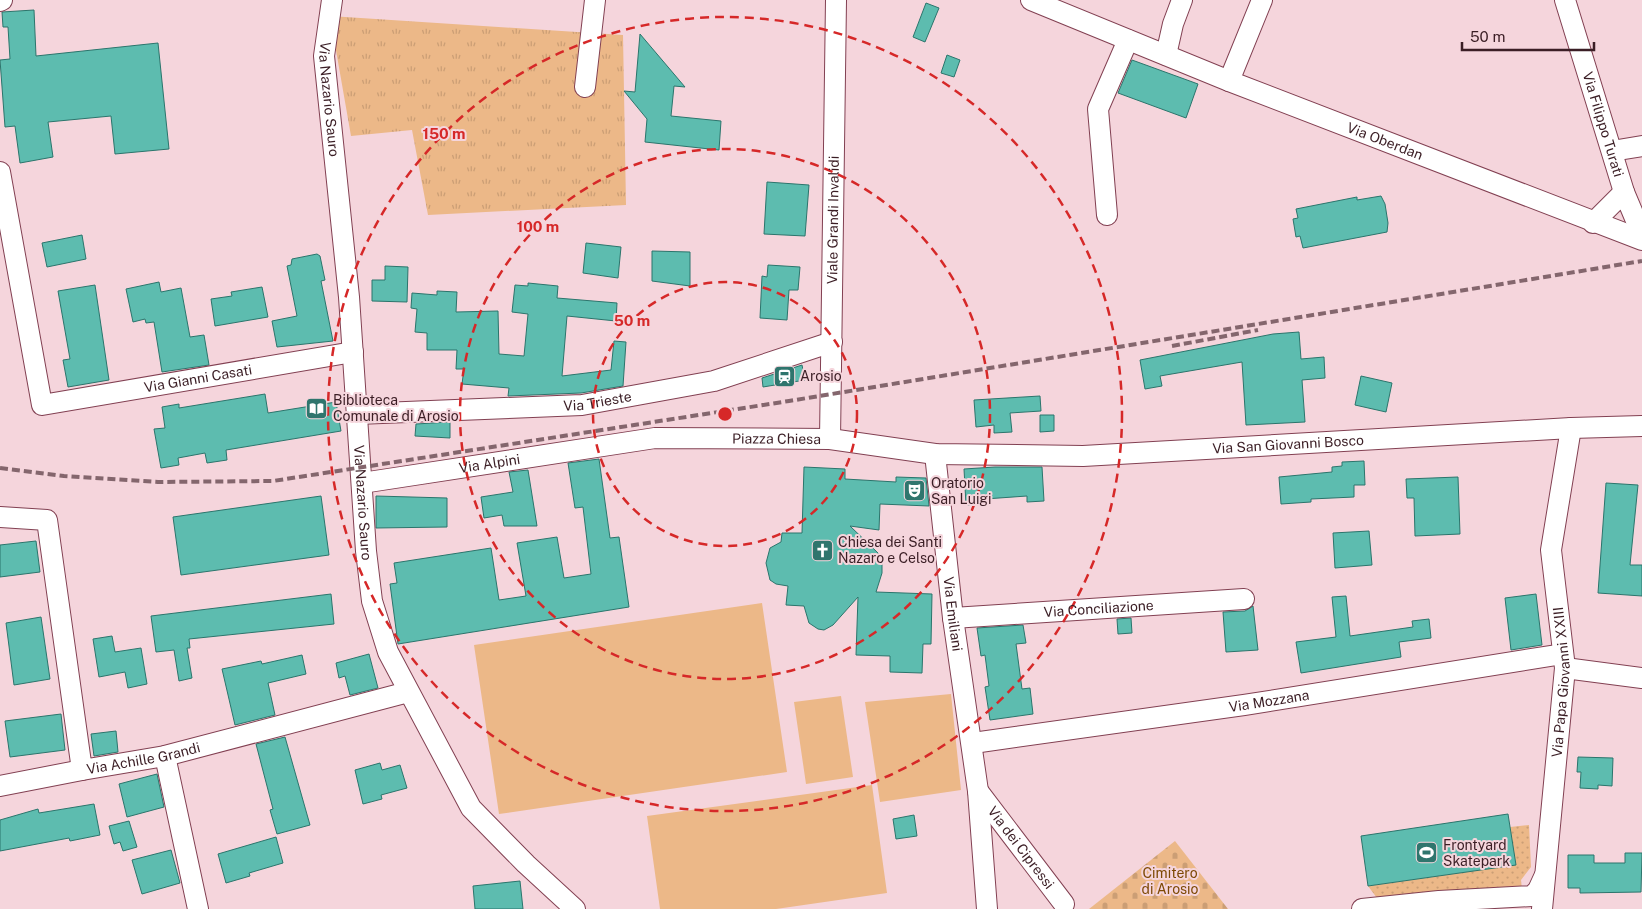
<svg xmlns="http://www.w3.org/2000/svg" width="1642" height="909" font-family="'Public Sans',sans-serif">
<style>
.grass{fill:url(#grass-dots)}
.cemetery{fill:url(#cemetery-stones)}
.park{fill:url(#park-tufts)}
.garden{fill:#ecb888}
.building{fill:#5dbcaf;stroke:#2b756c}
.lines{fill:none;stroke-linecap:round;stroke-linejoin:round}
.minor-casing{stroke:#824052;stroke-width:22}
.minor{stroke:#fff;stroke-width:20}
.rail{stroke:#84666d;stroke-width:4;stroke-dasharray:8 4;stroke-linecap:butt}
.ring{fill:none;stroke:#d62828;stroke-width:2.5;stroke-dasharray:9 6}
.labels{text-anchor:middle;stroke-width:4;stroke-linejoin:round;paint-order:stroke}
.street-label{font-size:14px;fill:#3b1e25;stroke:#f5d5dc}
.poi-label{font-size:14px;fill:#3b1e25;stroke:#f5d5dc;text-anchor:start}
.park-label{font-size:14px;fill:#7d4904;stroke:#f5d5dc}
.centre{fill:#d62828;stroke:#f5d5dc;stroke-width:2.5}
.ring-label{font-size:15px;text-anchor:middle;font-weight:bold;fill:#d62828;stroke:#f5d5dc;stroke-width:4;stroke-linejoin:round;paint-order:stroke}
</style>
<defs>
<pattern id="grass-dots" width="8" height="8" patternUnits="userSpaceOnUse" patternTransform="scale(1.25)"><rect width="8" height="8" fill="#ecb888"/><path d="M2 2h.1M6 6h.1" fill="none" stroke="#cb9e75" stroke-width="1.8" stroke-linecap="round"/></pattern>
<pattern id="cemetery-stones" width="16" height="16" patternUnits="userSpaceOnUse" patternTransform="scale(1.25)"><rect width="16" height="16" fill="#ecb888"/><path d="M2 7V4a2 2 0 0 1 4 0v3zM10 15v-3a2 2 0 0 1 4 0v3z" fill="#cb9e75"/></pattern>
<pattern id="park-tufts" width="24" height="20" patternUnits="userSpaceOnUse" patternTransform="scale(1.25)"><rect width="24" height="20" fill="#ecb888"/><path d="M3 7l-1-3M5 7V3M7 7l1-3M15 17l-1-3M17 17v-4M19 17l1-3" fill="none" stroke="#cb9e75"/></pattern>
</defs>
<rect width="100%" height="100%" fill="#f5d5dc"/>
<path class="grass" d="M1529,825L1531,867L1521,880L1522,890L1377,898L1368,886L1515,865L1510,827Z"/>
<path class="cemetery" d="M1175,841L1228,909H1089Z"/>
<path class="park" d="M330,16L623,35L626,205L428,215L412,130L351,136Z"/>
<path class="garden" d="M762,603L787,772L499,814L474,645Z
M951,694L961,790L880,802L865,702Z
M841,696L853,777L806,784L794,702Z
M872,785L887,893L776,909H660L647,816Z"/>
<path class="building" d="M926,3L939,8L925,42L913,37Z
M34,10L36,56L158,43L169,149L115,154L111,116L48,122L53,157L20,163L15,126L5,127L0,60L10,59L8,27H3L2,12Z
M640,34L685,87L674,86L671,116L721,121L719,150L645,142L647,119L624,91L635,92Z
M947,55L960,60L954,77L941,73Z
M1132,60L1198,84L1186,118L1118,93Z
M767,182L809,185L805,236L764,234Z
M1381,196L1385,204L1388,223L1387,232L1303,248L1300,236L1296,237L1293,219L1298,218L1296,209L1357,197V200Z
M82,235L86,259L47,267L42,243Z
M586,243L621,247L618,278L583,273Z
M652,251L690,252V286L652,281Z
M317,254L320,256L325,280L321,281L333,341L277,347L272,321L297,316L287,266L291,265L292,259Z
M768,265L800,267L798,290H789L787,320L760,318L762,276L767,277Z
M385,266L408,267L407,302L372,301V280H385Z
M159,282L161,292L181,288L190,337L204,335L209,365L162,372L154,322L146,323L145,319L133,322L126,289Z
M528,283L558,286L557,298L617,303L616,321L567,316L562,376L611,370L614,341L626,342L623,386L581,393L508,396L509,388L462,384L464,369H456L457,350H427V333L415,332L417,309L411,308L412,293L437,295V291L457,292L456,312L498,311L499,354L524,356L528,314L512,312L515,285L528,286Z
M95,285L109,380L68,387L63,360L70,359L58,291Z
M262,287L268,317L215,326L211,299L232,296L231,292Z
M1299,332L1301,359L1324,357L1325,378L1302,380L1305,422L1246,425L1242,362L1160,376L1162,386L1145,389L1140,360L1273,334Z
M802,365L805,380L763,387L762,378Z
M1361,376L1392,383L1386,412L1355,405Z
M265,394L268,413L336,402L341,431L226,450L227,460L207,463L205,453L178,458L179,465L161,468L154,429L165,428L162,407L179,404V408Z
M1040,396L1041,411L1010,413L1012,432L994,433V425L976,427L974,400Z
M1040,415H1054V431L1040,432Z
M450,422V438L415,436L416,424Z
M599,459L610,538L619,537L629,607L398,644L390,584L397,583L394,563L491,548L499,600L526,596L517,543L557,537L564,578L591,574L583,507L575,508L568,463Z
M1364,461L1365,485H1354V497L1311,499V502L1281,504L1279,477L1332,472V467L1342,466V462Z
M804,467L845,469V479L896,482V477L926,478L929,506L880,504L879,530L850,526L878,553L882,559V573L876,592L932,594L931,644H923L922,673L890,672V656L856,655L858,597L833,625L824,630L818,629L809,623L804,606L786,605L788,586L776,584L770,580L766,563L770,548L781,542L782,533H802Z
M995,467H1042L1044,501L1027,502V496L985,499V504L966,505L964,469Z
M528,470L537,526H504L502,515L484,518L481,497L513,492L509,472Z
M1458,477L1460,534L1415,536L1414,498H1407L1406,479Z
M1606,483L1638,485L1630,565H1642V596L1598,593Z
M321,496L329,555L181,575L173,517Z
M376,496L447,498V527L376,528Z
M1369,531L1372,565L1335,568L1333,533Z
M36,541L40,572L0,577V545Z
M331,594L334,624L189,639L190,648H187L192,678L179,681L174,650L156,652L151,616Z
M1536,594L1542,645L1511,650L1505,598Z
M1346,596L1350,636L1413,627L1412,621L1429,619L1431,638L1399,642L1401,657L1301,673L1296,642L1336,637L1332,597Z
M1253,606L1258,650L1226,652L1223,612L1245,611Z
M41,617L50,679L14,685L6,623Z
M1131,618L1132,633L1118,634L1117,619Z
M1023,625L1026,643L1016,644L1022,689L1030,688L1033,714L990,720L985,687L989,686L985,655L981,656L977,628Z
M112,636L115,652L141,648L147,684L128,688L125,672L99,677L93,639Z
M369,654L378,688L350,695L345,676L339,678L336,663Z
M302,655L306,674L268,683L275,715L235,725L222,669L261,661L262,664Z
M61,714L65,750L10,757L5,721Z
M116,731L118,752L94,756L91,734Z
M285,737L310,825L277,834L270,810L273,809L256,744Z
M1578,757L1613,758L1612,786L1598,785V789L1580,788L1581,772H1577Z
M380,763L382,770L400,765L407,788L381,795L382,799L363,804L355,770Z
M157,774L164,807L127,817L119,784Z
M94,804L100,835L70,841L69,838L0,851V820L38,809L39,813Z
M1508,814L1516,865L1368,886L1361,836Z
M914,815L917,836L896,839L893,819Z
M129,821L137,847L123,851L120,842L114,844L109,826Z
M276,837L283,863L249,873L250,876L226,883L218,854Z
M171,850L180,883L142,894L132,860Z
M1625,853H1642L1641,892L1580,893V888H1568V855H1594V863H1625Z
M520,881L523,909H475L473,886Z"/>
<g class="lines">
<defs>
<g id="minor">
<path id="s1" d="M332,0L324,56L349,297L366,551L372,601L388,652L471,808L526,864L575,909"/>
<path id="s2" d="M1031,0L1229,81L1642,240"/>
<path id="s3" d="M1565,0L1624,192"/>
<path d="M0,1L2,0"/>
<path d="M1166,55L1173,24L1182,0"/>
<path d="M1229,81L1262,0"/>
<path d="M585,87L595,0"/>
<path d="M1612,151L1642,146"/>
<path id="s4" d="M0,172L42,405L353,352"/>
<path d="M1107,215L1098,109L1128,40"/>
<path d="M1593,223L1624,192L1642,235"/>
<path id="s5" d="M357,414L582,405L714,381L832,342"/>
<path id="s6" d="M830,439L836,0"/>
<path id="s7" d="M935,454L953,618L978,791L987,909"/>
<path id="s8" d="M362,483L655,438L830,439L935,454L1083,456L1571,428L1642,426"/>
<path id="s9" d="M0,517L47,520L82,770L165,756L408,692"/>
<path id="s10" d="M953,618L1244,599"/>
<path d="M1565,668L1642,678"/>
<path id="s11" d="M973,743L1244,705L1563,654"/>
<path d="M165,756L198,909"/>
<path d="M0,786L82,770"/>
<path id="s12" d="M978,791L1064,904"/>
<path d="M1362,909L1439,901L1532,896L1538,890L1544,877"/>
<path id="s13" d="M1542,909L1565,668L1551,550L1571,428"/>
</g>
</defs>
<use href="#minor" class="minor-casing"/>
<use href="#minor" class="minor"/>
<path class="rail" d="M1172,346L1258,330
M0,468L64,476L158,482L273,481L789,401L1642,261"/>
</g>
<g class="ring">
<circle cx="725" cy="414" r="132"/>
<circle cx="725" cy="414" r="265"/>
<circle cx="725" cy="414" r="397"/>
</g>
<defs>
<symbol id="station-square" viewBox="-11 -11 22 22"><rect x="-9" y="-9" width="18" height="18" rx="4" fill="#2f756d" stroke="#f5d5dc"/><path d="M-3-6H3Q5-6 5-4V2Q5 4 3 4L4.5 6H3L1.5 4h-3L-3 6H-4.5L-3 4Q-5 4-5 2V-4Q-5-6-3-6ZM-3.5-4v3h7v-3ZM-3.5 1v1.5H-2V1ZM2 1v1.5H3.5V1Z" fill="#fff"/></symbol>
<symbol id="library-square" viewBox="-11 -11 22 22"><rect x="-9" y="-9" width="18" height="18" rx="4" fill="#2f756d" stroke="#f5d5dc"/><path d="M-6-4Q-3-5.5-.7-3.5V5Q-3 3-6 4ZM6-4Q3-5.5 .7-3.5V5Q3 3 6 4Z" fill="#fff"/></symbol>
<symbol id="theatre-square" viewBox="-11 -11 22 22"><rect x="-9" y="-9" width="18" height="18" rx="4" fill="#2f756d" stroke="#f5d5dc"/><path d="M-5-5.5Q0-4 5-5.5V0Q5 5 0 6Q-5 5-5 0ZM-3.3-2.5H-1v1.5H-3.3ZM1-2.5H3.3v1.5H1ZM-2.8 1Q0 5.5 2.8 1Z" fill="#fff"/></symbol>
<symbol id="church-square" viewBox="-11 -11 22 22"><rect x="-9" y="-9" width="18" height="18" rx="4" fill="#2f756d" stroke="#f5d5dc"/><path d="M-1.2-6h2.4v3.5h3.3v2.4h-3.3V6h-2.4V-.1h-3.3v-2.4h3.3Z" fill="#fff"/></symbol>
<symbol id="stadium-square" viewBox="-11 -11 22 22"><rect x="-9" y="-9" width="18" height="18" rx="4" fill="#2f756d" stroke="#f5d5dc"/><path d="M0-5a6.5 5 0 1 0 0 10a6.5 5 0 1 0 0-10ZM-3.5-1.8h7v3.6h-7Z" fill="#fff"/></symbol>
</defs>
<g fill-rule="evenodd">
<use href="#station-square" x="772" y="364" width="25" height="25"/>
<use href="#library-square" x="304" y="396" width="25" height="25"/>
<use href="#theatre-square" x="902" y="478" width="25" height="25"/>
<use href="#church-square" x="810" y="538" width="25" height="25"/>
<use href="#stadium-square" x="1414" y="840" width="25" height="25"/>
</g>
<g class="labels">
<g class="street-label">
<text dy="5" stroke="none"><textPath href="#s1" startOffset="100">Via Nazario Sauro</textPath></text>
<text dy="5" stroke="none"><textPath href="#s3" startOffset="130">Via Filippo Turati</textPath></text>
<text dy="5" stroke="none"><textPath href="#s2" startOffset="381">Via Oberdan</textPath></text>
<text dy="5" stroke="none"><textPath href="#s6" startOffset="219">Viale Grandi Invalidi</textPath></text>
<text dy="5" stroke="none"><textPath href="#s4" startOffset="395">Via Gianni Casati</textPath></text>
<text dy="5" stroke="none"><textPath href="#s5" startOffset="241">Via Trieste</textPath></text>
<text dy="5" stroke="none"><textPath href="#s8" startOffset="418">Piazza Chiesa</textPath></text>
<text dy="5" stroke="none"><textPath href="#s8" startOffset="931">Via San Giovanni Bosco</textPath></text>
<text dy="5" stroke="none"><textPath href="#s8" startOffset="129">Via Alpini</textPath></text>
<text dy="5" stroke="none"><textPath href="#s1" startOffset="505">Via Nazario Sauro</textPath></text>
<text dy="5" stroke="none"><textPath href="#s10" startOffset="146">Via Conciliazione</textPath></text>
<text dy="5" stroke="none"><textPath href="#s7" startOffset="161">Via Emiliani</textPath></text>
<text dy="5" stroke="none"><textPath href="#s13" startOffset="228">Via Papa Giovanni XXIII</textPath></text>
<text dy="5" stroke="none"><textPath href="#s11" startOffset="299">Via Mozzana</textPath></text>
<text dy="5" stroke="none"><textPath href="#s9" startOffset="362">Via Achille Grandi</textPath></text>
<text dy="5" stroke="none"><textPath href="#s12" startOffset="71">Via dei Cipressi</textPath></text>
</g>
<g class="poi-label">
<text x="800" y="381">Arosio</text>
<text x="333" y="405">Biblioteca<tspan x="333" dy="16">Comunale di Arosio</tspan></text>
<text x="931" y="488">Oratorio<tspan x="931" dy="16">San Luigi</tspan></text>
<text x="838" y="547">Chiesa dei Santi<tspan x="838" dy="16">Nazaro e Celso</tspan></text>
<text x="1443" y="850">Frontyard<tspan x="1443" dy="16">Skatepark</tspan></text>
</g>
<g class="park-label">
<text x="1170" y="878">Cimitero<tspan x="1170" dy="16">di Arosio</tspan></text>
</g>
</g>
<circle cx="725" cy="414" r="8" class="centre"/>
<g class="ring-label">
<text x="444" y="139">150 m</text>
<text x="538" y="232">100 m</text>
<text x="632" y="326">50 m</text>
</g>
<path d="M1462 42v8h132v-8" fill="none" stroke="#3b1e25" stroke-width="2.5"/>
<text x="1470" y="42" font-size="15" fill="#3b1e25" stroke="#f5d5dc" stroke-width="4" paint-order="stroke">50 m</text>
</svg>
